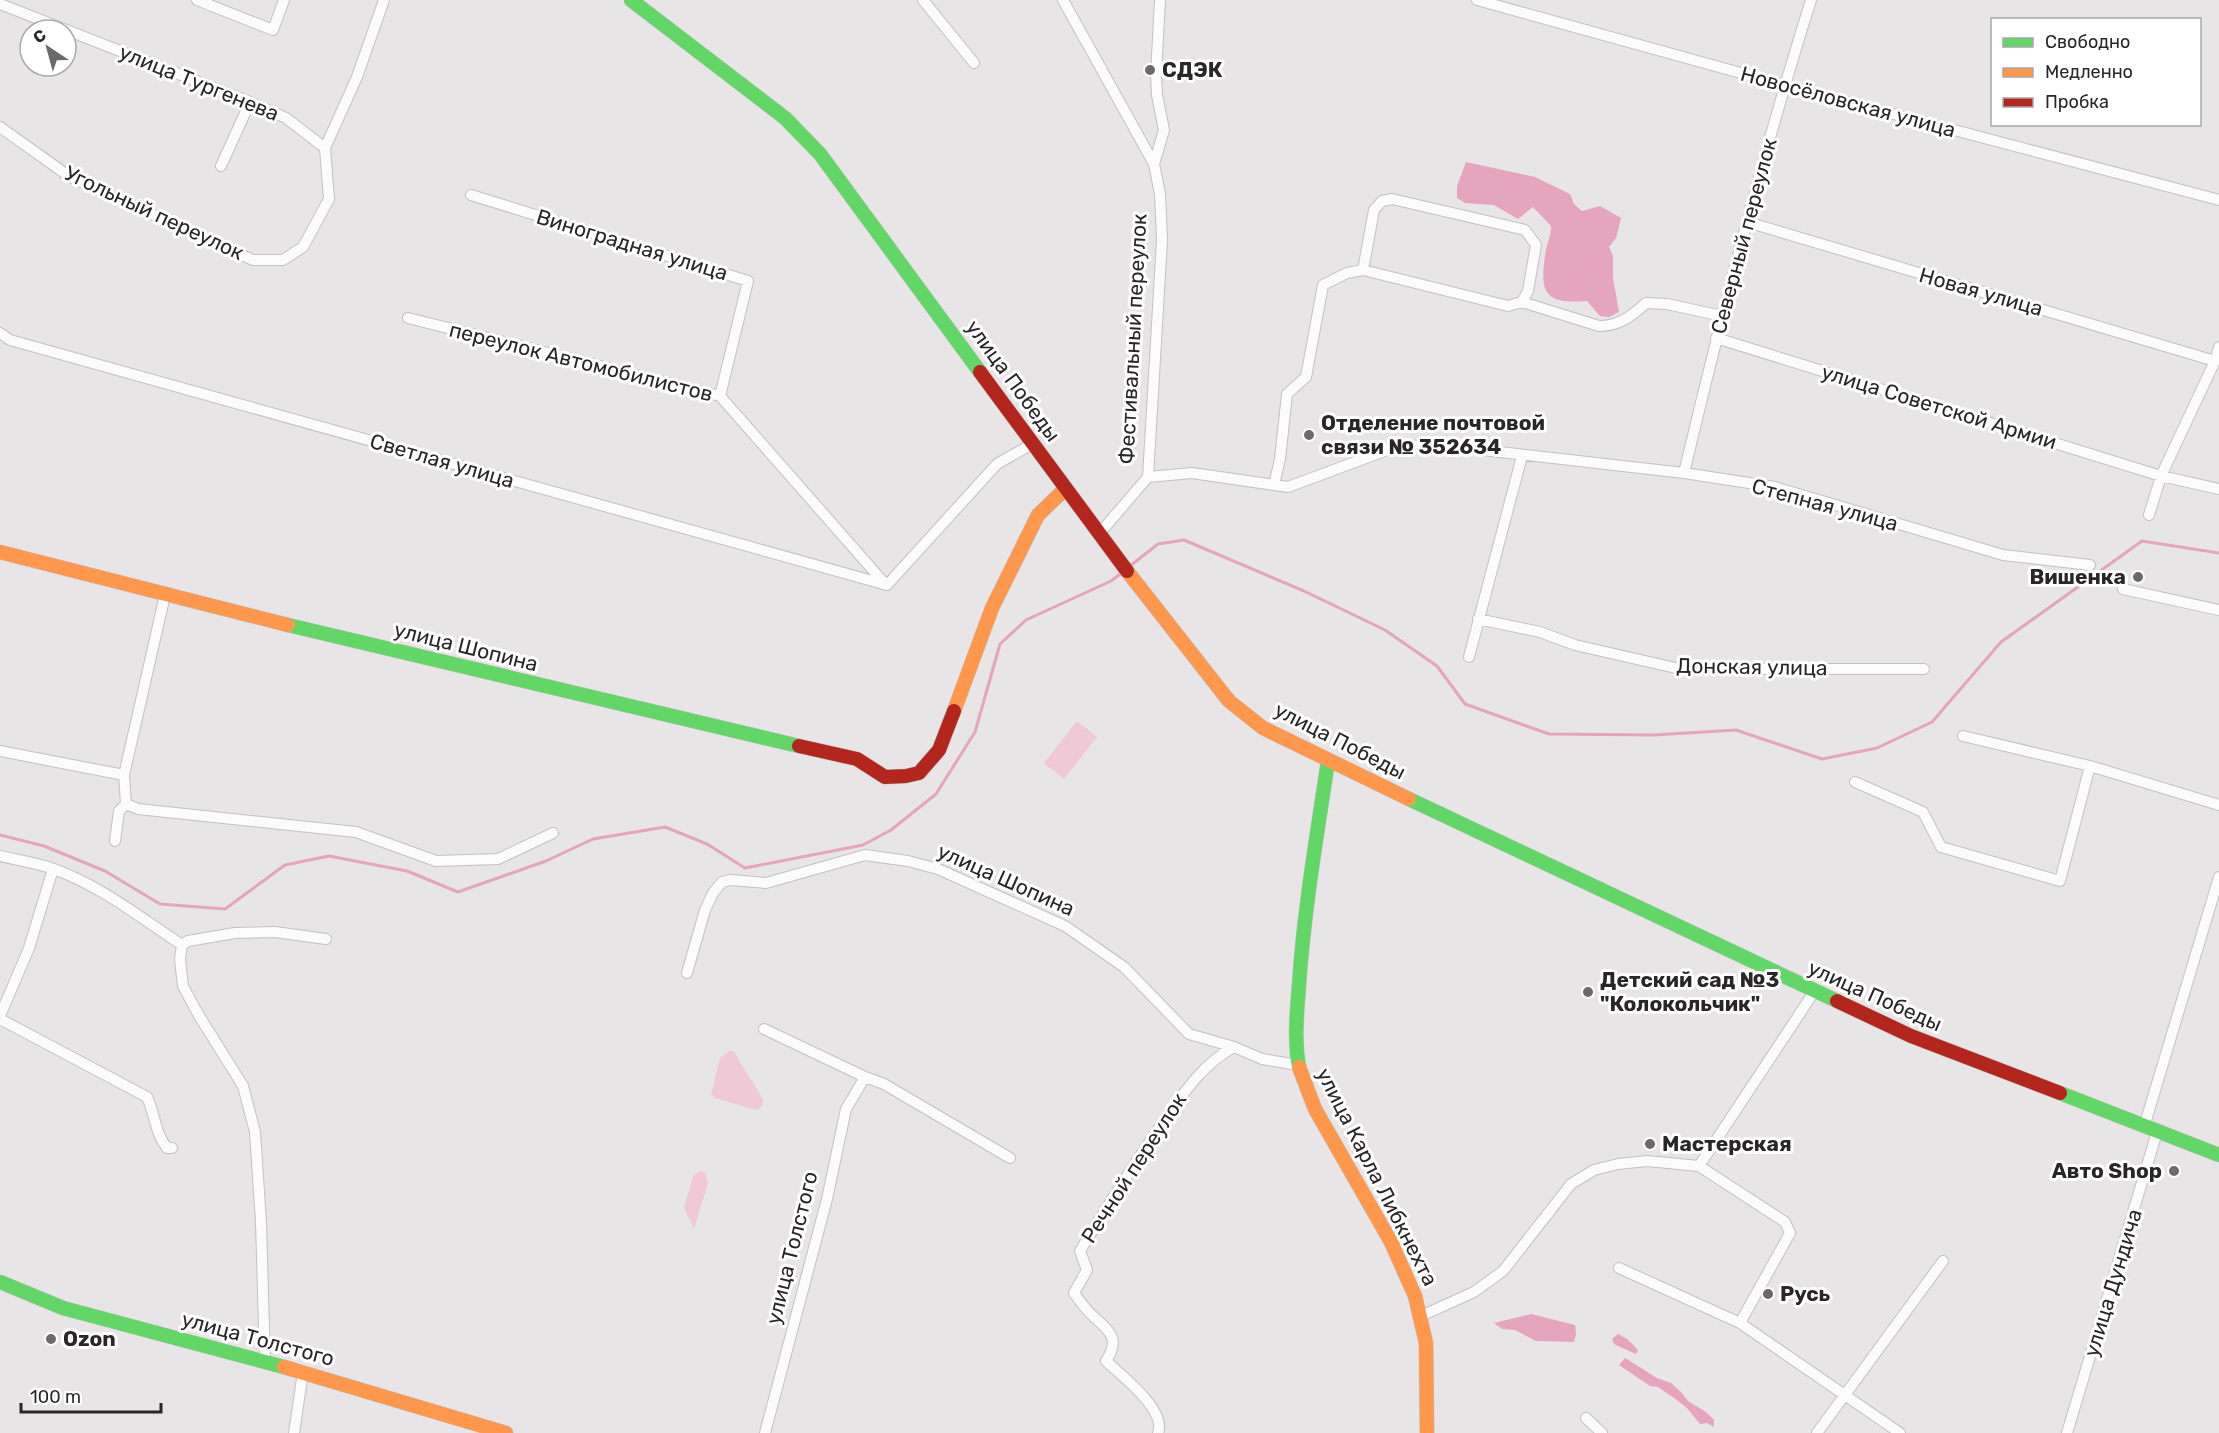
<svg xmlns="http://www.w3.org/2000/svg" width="2219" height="1433" font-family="Rubik,sans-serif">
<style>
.green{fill:#f0c9d7}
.water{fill:#e5a5bd}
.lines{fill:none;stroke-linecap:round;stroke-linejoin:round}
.stream{stroke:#e5a5bd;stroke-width:3}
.street-casing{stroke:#c3c1c1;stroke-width:12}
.fast-casing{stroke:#c3c1c1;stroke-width:15}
.slow-casing{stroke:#c3c1c1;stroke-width:15}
.jam-casing{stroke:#c3c1c1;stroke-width:15}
.street{stroke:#fbfbfb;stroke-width:10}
.fast{stroke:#63d668;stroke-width:14}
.slow{stroke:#ff974d;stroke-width:14}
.jam{stroke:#b3261e;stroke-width:14}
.poi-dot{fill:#6b6969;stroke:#fff;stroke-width:2}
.labels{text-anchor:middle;stroke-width:6;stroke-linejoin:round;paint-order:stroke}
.poi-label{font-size:21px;font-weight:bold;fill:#282626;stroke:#fff;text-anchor:start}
.street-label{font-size:21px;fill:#282626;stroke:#fff}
</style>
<rect width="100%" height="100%" fill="#e7e5e6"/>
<path class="green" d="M1077,721L1097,737L1064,779L1044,763Z
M730,1050L734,1052L764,1101L760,1109L756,1110L715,1098L711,1094L720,1058Z
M700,1171L705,1172L708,1183L694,1229L684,1207L693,1176Z"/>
<path class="water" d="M1466,162L1535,177L1570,194L1574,204L1582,211L1600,206L1621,218L1616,238L1609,247L1613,256V278L1619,312L1609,317L1600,316L1587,301C1540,305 1540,289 1546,249C1548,241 1551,236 1551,226L1533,207L1518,219L1494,205L1465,203L1457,198V186Z
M1531,1314L1575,1325L1576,1334L1574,1342L1536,1341L1515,1330L1502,1329L1494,1323Z
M1618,1334L1627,1339L1638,1350L1636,1354L1614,1344L1612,1339Z
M1625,1358L1657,1378L1671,1383L1681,1392L1688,1401L1706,1412L1714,1420V1427L1707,1423L1700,1424L1687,1408L1674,1398L1658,1387L1650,1386L1619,1365Z"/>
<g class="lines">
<path class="stream" d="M1130,566L1158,544L1184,540L1304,591L1385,630L1437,666L1465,704L1549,734L1654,735L1736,730L1822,759L1877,748L1932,722L2001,642L2142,541L2219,553
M0,835L44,846L105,871L160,904L225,909L285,865L329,856L407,871L458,892L546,861L593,839L665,827L707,844L745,868L863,845L891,830L936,794L975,732L1000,644L1026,620L1111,581L1123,572"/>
<defs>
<path id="street" d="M197,0L273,30L284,0
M923,0L974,63
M1063,0L1154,164L1160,194L1162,240L1148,477L1099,534
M1477,0L1784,85L2219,200
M0,4L250,102L286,118L325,148
M0,127L70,177L253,260H283L303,247L329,199L325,148L357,77L384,0
M1154,164L1164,130L1157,95L1156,75L1160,0
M221,166L250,102
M471,195L748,281L720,396
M1747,222L2215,361
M1522,302L1528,291L1536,245L1525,230L1392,199L1382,201L1374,210L1363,270L1508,306L1522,302L1599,326C1619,326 1632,316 1646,303L1667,304L1722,316
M408,318L720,396L886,585
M0,333L10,340L887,585
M1716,338L2161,476L2219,489
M1684,473C1722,314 1762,156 1811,0
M1148,477L1192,473L1288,487L1398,446L1439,445L1684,473L1775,487L2003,555L2090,565
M1274,485L1280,459L1287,394L1306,377L1323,285L1347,273L1363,270
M2149,515L2161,476L2215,361L2219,347
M887,585L997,464L1032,444
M2123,589L2219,610
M1478,619L1540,632L1575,645L1680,669H1924
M1469,657L1522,456
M1963,736L2090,766L2219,805
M0,751L124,775
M1855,782L1923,812L1941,847L2060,881L2090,766
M126,804L138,809L356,832L436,861L498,859L553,833
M115,841L119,811L126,804L124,775L165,595
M0,856C18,860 37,863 54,869C101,886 141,918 182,945
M687,973L705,910L713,893L722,882L731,880L766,883L865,855L908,861L938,869L1065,926L1124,967L1189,1034L1234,1047L1262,1059L1298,1065
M0,1016L29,948L53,869
M0,1019L147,1097C155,1114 155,1133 167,1148H172
M764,1029L865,1077L884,1084L1010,1158
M2144,1127L2219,877
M1699,1166L1814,992
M1619,1268L1740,1323L1900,1433
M1421,1316L1474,1292L1503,1271L1571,1184L1594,1170L1618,1164L1647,1161L1699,1166L1785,1222L1790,1233L1740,1323
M265,1362L261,1222L255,1132L243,1086L198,1014L183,986L180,959L182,945L188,941L235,933L275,932L326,939
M1586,1418L1602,1433
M294,1433L303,1372
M765,1433L827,1199L846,1109L865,1077
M1158,1433C1167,1410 1122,1376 1106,1361C1121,1338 1109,1331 1093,1316C1085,1309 1080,1301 1074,1293L1087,1270L1080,1251C1105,1210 1130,1170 1157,1131C1180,1099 1199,1066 1234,1047
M1817,1433L1943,1261
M2067,1433L2157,1132"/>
<path id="fast" d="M631,0L785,118L820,154L980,372
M288,625L799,746
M1409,799L1837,1001
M1299,1067C1294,1040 1297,1012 1299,985C1304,910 1317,835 1328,761
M2060,1093L2219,1155
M0,1282L63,1308L284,1367"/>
<path id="slow" d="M0,552L288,625
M1127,571L1229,701L1263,728L1409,799
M954,711L992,608L1038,515L1065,489
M1299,1067L1315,1109L1391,1242L1415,1296L1426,1343L1427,1433
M284,1367L506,1433"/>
<path id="jam" d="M980,372L1127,571
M799,746L857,759L885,777L906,776L919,773L939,750L954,711
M1837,1001L1911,1036L2060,1093"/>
</defs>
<use href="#street" class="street-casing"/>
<use href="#fast" class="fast-casing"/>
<use href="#slow" class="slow-casing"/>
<use href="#jam" class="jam-casing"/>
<use href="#street" class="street"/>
<use href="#fast" class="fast"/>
<use href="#slow" class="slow"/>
<use href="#jam" class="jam"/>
</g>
<g class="poi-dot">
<circle cx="1150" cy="70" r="6"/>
<circle cx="1309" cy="435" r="6"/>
<circle cx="2138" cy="577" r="6"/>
<circle cx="1588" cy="992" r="6"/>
<circle cx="1650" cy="1144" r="6"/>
<circle cx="2174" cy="1171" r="6"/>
<circle cx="1768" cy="1294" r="6"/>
<circle cx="51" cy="1339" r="6"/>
</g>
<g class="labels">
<g class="poi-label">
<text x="1162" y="77">СДЭК</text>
<text x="1321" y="430">Отделение почтовой<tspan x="1321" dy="24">связи № 352634</tspan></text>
<text x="2126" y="584" text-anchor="end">Вишенка</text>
<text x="1600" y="987">Детский сад №3<tspan x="1600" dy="24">"Колокольчик"</tspan></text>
<text x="1662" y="1151">Мастерская</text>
<text x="2162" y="1178" text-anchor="end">Авто Shop</text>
<text x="1780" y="1301">Русь</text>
<text x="63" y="1346">Ozon</text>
</g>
<g class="street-label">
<text transform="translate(199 83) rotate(22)" y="7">улица Тургенева</text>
<text transform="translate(1848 102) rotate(15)" y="7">Новосёловская улица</text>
<text transform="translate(154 213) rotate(25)" y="7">Угольный переулок</text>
<text transform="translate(1744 236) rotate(-75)" y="7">Северный переулок</text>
<text transform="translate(632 245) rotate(17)" y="7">Виноградная улица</text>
<text transform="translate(1981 292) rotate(16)" y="7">Новая улица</text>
<text transform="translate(1133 339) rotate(-87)" y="7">Фестивальный переулок</text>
<text transform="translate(581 362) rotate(14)" y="7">переулок Автомобилистов</text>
<text transform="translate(1013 381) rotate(54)" y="7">улица Победы</text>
<text transform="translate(1939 407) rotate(17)" y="7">улица Советской Армии</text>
<text transform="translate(442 461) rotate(16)" y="7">Светлая улица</text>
<text transform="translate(1825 505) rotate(15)" y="7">Степная улица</text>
<text transform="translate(466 647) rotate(14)" y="7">улица Шопина</text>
<text transform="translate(1752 667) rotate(1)" y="7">Донская улица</text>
<text transform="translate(1340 741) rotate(27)" y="7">улица Победы</text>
<text transform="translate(1006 880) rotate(24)" y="7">улица Шопина</text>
<text transform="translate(1875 996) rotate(24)" y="7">улица Победы</text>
<text transform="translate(1134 1168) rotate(-57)" y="7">Речной переулок</text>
<text transform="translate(1377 1177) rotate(63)" y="7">улица Карла Либкнехта</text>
<text transform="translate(792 1248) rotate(-76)" y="7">улица Толстого</text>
<text transform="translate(2113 1283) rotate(-73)" y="7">улица Дундича</text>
<text transform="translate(258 1339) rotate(15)" y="7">улица Толстого</text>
</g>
</g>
<rect x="1991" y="18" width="210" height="108" fill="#ffffff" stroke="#a9a8a8" stroke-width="1.5"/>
<rect x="2003" y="38" width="30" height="9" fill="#63d668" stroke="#a9a8a8" stroke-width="1.5"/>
<text x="2045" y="48" font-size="18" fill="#282626">Свободно</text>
<rect x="2003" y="68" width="30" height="9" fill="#ff974d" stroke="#a9a8a8" stroke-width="1.5"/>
<text x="2045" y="78" font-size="18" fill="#282626">Медленно</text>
<rect x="2003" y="98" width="30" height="9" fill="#b3261e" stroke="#a9a8a8" stroke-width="1.5"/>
<text x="2045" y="108" font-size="18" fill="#282626">Пробка</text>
<g transform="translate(48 48) rotate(324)"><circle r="28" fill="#ffffff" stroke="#a9a8a8" stroke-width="1.5"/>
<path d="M0-4.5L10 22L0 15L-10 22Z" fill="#6b6969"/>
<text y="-9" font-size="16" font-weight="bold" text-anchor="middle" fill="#282626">С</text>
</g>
<path d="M21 1403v9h140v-9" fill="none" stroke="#282626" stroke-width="3"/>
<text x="30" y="1403" font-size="18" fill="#282626" stroke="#ffffff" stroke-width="4.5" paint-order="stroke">100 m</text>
</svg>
